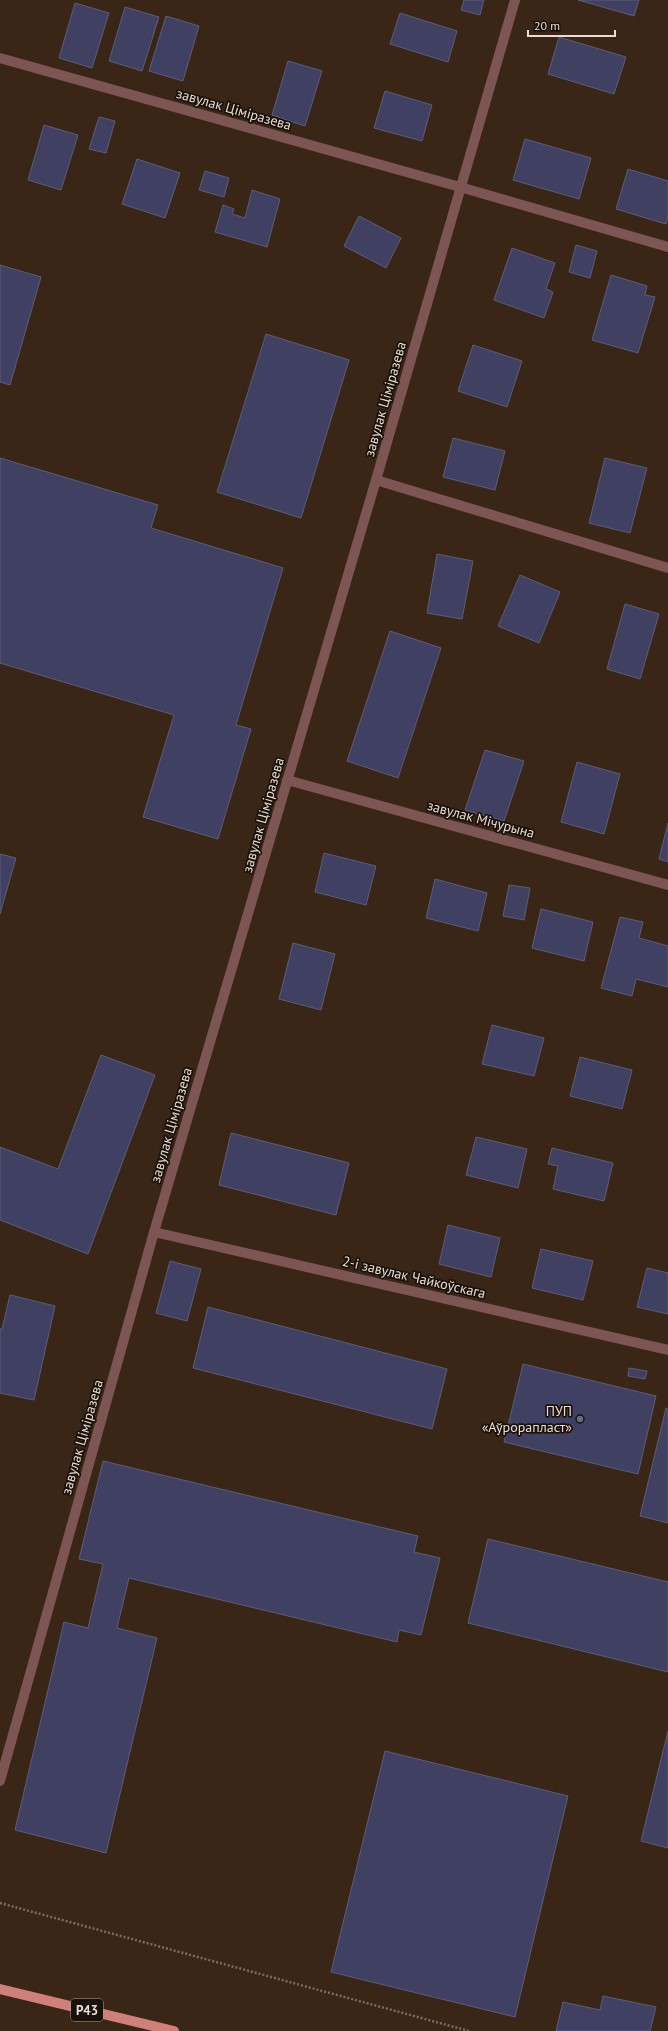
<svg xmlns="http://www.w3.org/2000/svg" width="668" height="2031" font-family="'PT Sans',sans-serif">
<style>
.building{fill:#3f4062;stroke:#5c5e77}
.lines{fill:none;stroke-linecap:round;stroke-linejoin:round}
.path{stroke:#7e6c5f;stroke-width:2.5;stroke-dasharray:2 2;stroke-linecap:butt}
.minor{stroke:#7d5653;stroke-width:10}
.major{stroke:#ce8079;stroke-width:10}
.service-dot{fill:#5c6f8a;stroke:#1a110b;stroke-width:1.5}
.labels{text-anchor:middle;stroke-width:3.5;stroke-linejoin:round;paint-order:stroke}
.shield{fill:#1a110b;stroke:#aca098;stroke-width:1}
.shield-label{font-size:13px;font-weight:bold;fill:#ebddd4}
.street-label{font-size:14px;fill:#ebddd4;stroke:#1a110b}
.poi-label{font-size:14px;fill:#ebddd4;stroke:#1a110b;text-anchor:end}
</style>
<rect width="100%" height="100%" fill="#3a2617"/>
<path class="building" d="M464,0H484L480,15L461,10Z
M578,0H639L634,16Z
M75,3L109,13L92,68L59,58Z
M125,7L159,17L142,71L109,61Z
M400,13L457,31L448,62L390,44Z
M166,16L199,26L183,81L149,71Z
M559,37L626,57L614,94L548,74Z
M288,61L322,71L305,126L272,115Z
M385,91L432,105L422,141L374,128Z
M99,117L115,121L106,153L89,149Z
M44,125L78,135L61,190L28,180Z
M525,139L591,158L579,199L513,180Z
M137,159L180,173L165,218L122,204Z
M628,169L668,181V216L666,224L616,209Z
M205,171L229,178L224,197L199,190Z
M252,190L280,199L267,247L215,232L223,205L234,209L232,214L245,218Z
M359,216L401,238L386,268L344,246Z
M576,245L597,251L590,278L569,272Z
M512,248L555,263L546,289L553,292L544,318L494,300Z
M0,265L41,277L10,385L0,382Z
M611,275L647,286L645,295L655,297L638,353L592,340Z
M266,334L349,360L301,518L217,492Z
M473,345L522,361L507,407L458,391Z
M453,438L505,451L495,490L443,477Z
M0,458L158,505L151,528L283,568L236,725L251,729L218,839L143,817L174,715L0,663Z
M605,458L647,468L630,533L589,523Z
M437,554L473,561L462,619L427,613Z
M520,575L560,592L539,643L498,626Z
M625,604L659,614L640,679L607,669Z
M390,631L441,648L398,778L347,761Z
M485,750L524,761L504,821L465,810Z
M577,762L620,774L604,834L561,822Z
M668,823V862L659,859Z
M324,853L376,866L366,905L315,892Z
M0,854L16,858L0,914Z
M435,879L487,893L478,931L426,918Z
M509,885L530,888L524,920L503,916Z
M541,909L593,922L584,961L532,948Z
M620,917L643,922L639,938L668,946V987L636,979L632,996L601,988Z
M293,943L335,954L321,1010L279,999Z
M492,1025L544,1038L534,1076L482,1064Z
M101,1055L155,1075L88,1254L0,1220V1147L58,1169Z
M580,1057L632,1070L622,1109L570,1096Z
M231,1133L349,1163L336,1215L219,1185Z
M476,1137L527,1149L518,1188L466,1175Z
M552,1148L613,1163L604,1201L553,1189L558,1166L548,1164Z
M448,1225L500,1238L491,1277L439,1264Z
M541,1249L593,1261L583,1300L532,1288Z
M170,1261L201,1269L187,1321L156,1313Z
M647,1268L668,1273V1314L637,1307Z
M10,1295L55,1306L34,1400L0,1393V1329H2Z
M208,1307L447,1369L432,1429L193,1368Z
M523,1364L656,1396L638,1474L504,1442Z
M629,1368L647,1371L645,1379L628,1376Z
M666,1408L668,1409V1523L640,1516Z
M103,1461L418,1536L414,1552L440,1558L421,1635L399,1630L397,1642L129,1578L117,1628L157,1638L106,1853L15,1830L64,1622L88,1628L103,1564L79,1559Z
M488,1539L668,1582V1672L468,1623Z
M668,1731V1848L641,1841Z
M385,1751L568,1796L515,2017L331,1972Z
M603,1996L656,2007L650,2031H556L563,2002L600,2010Z"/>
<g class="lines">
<path class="path" d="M0,1903L469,2031"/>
<path class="minor" d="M0,58L460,187L668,247
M376,480L668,568
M287,780L668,885
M154,1232L668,1350
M0,1781L154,1232L376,480L515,0"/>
<path class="major" d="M0,1989L174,2031"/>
</g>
<circle class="service-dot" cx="580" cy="1419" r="4"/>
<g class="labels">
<rect class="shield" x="71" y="1999" width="32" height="22" rx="3"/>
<g class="shield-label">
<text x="87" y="2015">Р43</text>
</g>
<g class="street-label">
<text transform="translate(234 109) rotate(16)" y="5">завулак Ціміразева</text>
<text transform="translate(385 399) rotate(-74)" y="5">завулак Ціміразева</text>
<text transform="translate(263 815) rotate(-74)" y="5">завулак Ціміразева</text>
<text transform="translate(481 819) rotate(15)" y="5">завулак Мічурына</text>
<text transform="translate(171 1125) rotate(-74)" y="5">завулак Ціміразева</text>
<text transform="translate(414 1277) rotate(13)" y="5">2-і завулак Чайкоўскага</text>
<text transform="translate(82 1437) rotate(-74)" y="5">завулак Ціміразева</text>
</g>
<g class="poi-label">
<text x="572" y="1416">ПУП<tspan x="572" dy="16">«Аўрорапласт»</tspan></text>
</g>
</g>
<path d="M528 30v6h87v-6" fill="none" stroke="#ebddd4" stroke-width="2"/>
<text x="534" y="30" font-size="12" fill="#ebddd4" stroke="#1a110b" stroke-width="3" paint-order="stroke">20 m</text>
</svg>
